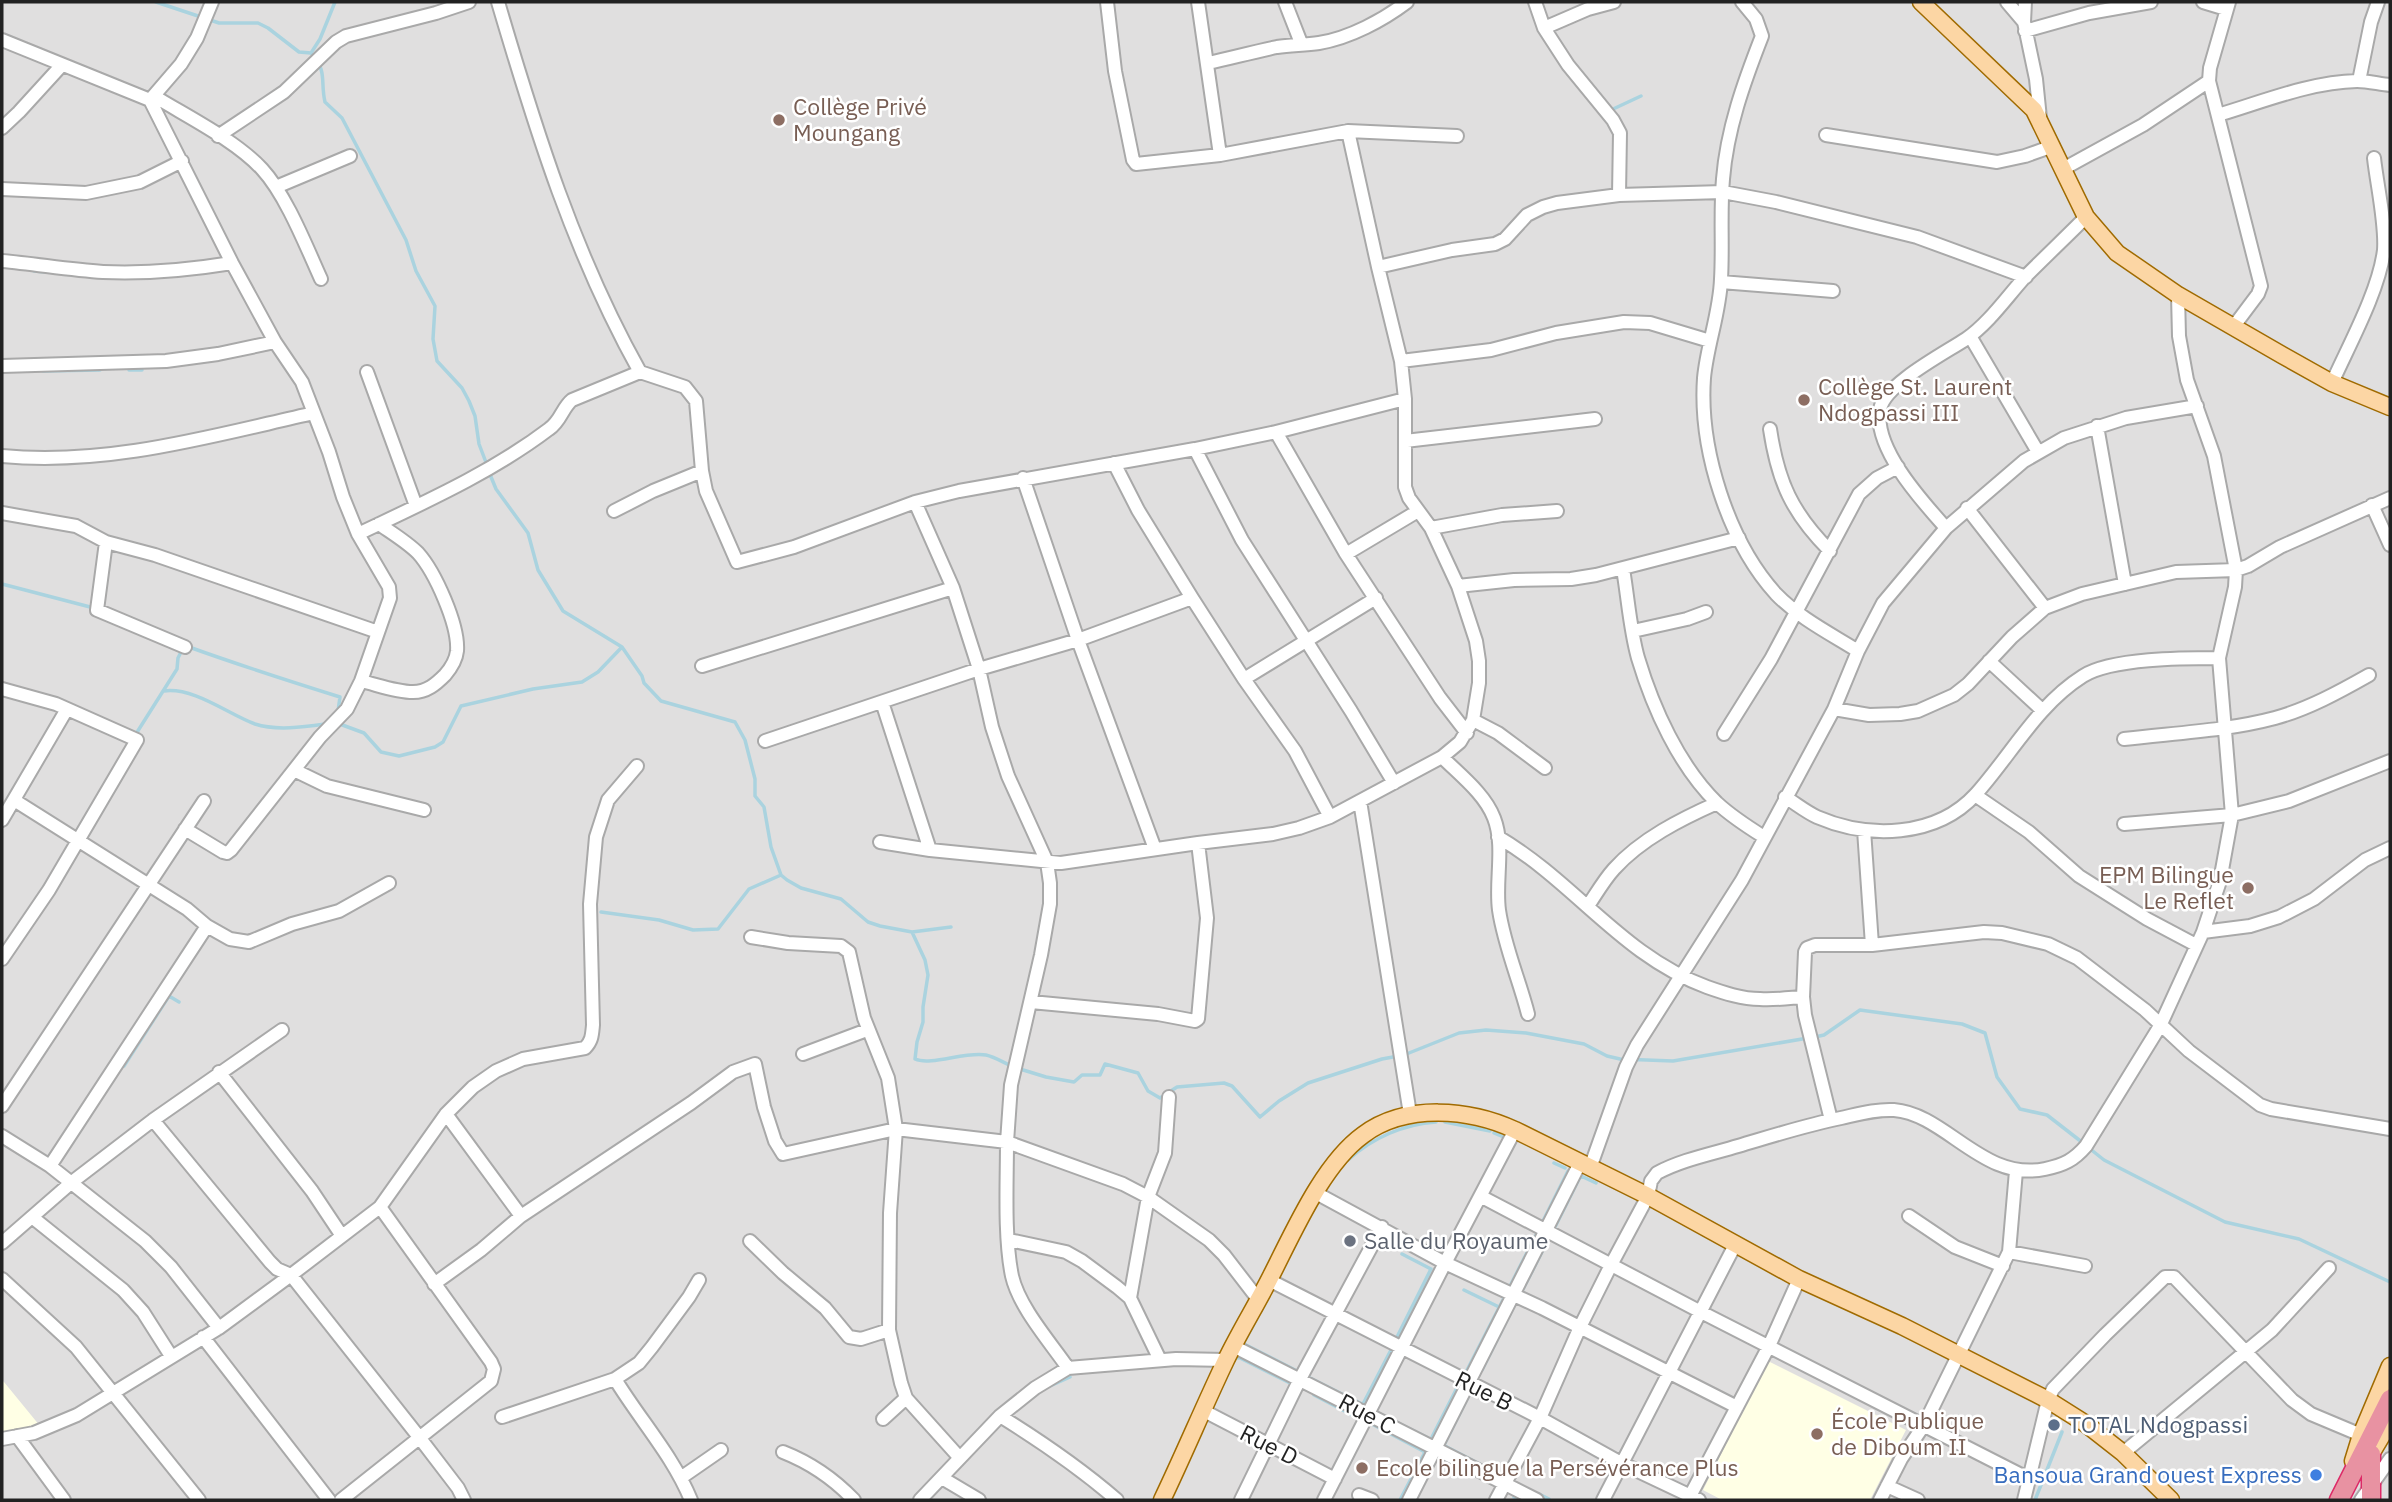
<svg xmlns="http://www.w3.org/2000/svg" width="2392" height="1502" font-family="'IBM Plex Sans',sans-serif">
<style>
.residential{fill:#e0dfdf}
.education{fill:#ffffe5}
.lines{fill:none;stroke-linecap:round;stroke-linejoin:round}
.stream{stroke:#aad3df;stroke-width:3.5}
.minor-casing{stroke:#a9a9a9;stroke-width:16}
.major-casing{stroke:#a06b00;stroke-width:19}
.highway-casing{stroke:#dc2a67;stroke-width:21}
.minor{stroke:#fff;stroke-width:12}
.major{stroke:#fcd6a4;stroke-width:16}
.highway{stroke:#e892a2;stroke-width:18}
.education-dot{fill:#8d6e63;stroke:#fff;stroke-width:2.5}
.worship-dot{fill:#6b7280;stroke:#fff;stroke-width:2.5}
.service-dot{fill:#5c6f8a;stroke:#fff;stroke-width:2.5}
.shop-dot{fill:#3f7fe0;stroke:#fff;stroke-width:2.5}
.labels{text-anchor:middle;stroke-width:5;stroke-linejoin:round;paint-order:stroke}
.education-label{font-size:23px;fill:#785e54;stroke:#fff;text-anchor:start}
.worship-label{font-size:23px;fill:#5b616d;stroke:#fff;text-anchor:start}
.street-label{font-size:23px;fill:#222;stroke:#fff}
.service-label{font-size:23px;fill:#4e5e75;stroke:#fff;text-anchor:start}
.shop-label{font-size:23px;fill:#366cbe;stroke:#fff;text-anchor:end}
</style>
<rect width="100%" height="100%" fill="#f2efe9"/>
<path class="residential" d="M2,2H2390V1500H2Z"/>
<path class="education" d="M1768,1361L1906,1430L1870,1500H1722L1703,1490Z
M2,1380L4,1382L40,1426L2,1436Z"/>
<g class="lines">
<path class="stream" d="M156,2L219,23H258L268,28L299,52L311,53C328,72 320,81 325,102L342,118L406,240L416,271L435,306L433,339L437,361L462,388L469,401L475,416L479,444L487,465
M311,53L320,39L335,2
M1611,110L1641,96
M34,271L46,272
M129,370H142
M43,371L100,370
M489,472L496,489L528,533L538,570L563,611L622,647L642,676L644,683L661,701L735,722L745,740L755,779V796L764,807L771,847L781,875L787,880L801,888L841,899L868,922L880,926L912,932L951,927
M2,584L94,608
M189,647C239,665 289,681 340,697L338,711
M164,691C194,687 228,714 255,724C276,731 304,727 325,724
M337,723L364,733L381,752L399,756L435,747L443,742L461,706L533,689L582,682L598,672L622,647
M134,737L177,669L178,658L182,650
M601,912L659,920L693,930L718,929L749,889L781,875
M912,932L925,960L928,975L923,1007V1022L917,1042L915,1059C931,1066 966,1051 986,1055C995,1057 1004,1063 1012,1066
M1815,1037L1824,1035L1860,1010L1962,1024L1985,1033L1997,1077L2020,1109L2047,1115L2083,1143
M124,1066L169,996L179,1002
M1020,1069L1046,1077L1074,1082L1082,1075H1100L1105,1064L1138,1073L1148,1091L1160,1098L1177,1087L1224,1083L1232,1086L1260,1117L1279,1101L1308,1083L1382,1059L1404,1055L1459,1033L1486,1030L1526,1033L1584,1044L1607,1056L1620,1059L1673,1061L1808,1038
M1445,1122L1490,1131
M1494,1133L1506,1138
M2089,1148L2104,1160L2225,1222L2299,1239L2390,1282
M1348,1160C1372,1138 1404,1124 1436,1122
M1554,1163L1565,1168
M1581,1176L1596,1183
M1541,1225L1568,1171
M1553,1231L1580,1177
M1509,1288L1537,1233
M1464,1290L1499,1307
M1521,1293L1546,1244
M1395,1341L1431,1269L1402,1254
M1243,1344L1257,1318
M1244,1344L1299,1372
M1238,1358V1357L1294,1385
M1482,1370L1517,1300
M1306,1376L1362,1404
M1464,1376L1505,1296
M1050,1386L1070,1377
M1314,1395L1358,1418
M1363,1404L1392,1348
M1374,1411L1432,1440
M1368,1422L1425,1452
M1431,1439L1460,1382
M1443,1445L1485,1467
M1444,1445L1473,1387
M1539,1494L1549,1499
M1514,1497L1520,1500
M1400,1500L1425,1452
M2035,1500L2062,1432"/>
<defs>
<path id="minor" d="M498,2C536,131 574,254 640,372L685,387L696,401L702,471L706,491L737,562L794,547L915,502L959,491L1195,449L1276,432L1405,399
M1198,2L1220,155
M1285,2L1301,43
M1535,2L1544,28L1568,65L1613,120L1620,133L1619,195
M1742,2L1756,19L1762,36C1744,82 1727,129 1723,179C1720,212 1723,246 1721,279C1720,312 1707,345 1704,378C1699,449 1728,541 1776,594C1799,618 1831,634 1858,651
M2007,2L2024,22L2036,79L2040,118
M2203,2L2226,9
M2229,2L2210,68L2209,81L2261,286L2258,294L2234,326
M2024,22L2025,2
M1544,28L1588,9L1614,2
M2025,31L2089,13L2151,2
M2,40L150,100L232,263L275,342L302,382L329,452L343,497L358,534L389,587L390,598L361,681L347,709L320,737L231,850L227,853L223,852L185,829
M1208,63C1231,58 1253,52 1277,47C1291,45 1305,45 1319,43C1350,38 1383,20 1407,2
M2359,81L2371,22L2378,2
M154,96C188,117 235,140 262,169C286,195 306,246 321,279
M150,100L181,64L197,38L212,2
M2218,115C2262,102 2310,82 2357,81C2368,81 2379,84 2390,85
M2,128L19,112L61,66
M1348,131L1457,136
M1826,135L1997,162L2025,156L2053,146
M218,136L284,92L336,42L346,36L436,13L469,2
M2063,169L2143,125L2209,81
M276,187L350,156
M2,189L86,193L140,182L182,161
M2,261C36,264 70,270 103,272C147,274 189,270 232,263
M1378,267L1452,250L1495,244L1505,239L1527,215L1543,207L1557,203L1619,195L1723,192L1776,202L1917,237L2026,277
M1721,282L1833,291
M1970,336L2038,452
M1401,361L1491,350L1556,333L1624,322L1650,323L1710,341
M2,366L166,361L218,354L275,342
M367,372L416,506
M2332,383C2349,345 2379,291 2384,250C2386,224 2377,185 2374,158
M2097,426L2125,584
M1770,429C1778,482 1792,513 1830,551
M1276,432L1346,554L1440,698L1467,733
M1405,441L1595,419
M1195,449L1242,540L1351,711L1394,783
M2,456C109,466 211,436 314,413
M1114,463L1138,510L1192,598L1244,679L1295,751L1330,817
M1023,478L1078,640L1155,849
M915,502L953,588L979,669L992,727L1008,776L1047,862L1050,883V904L1041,955L1011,1085L1007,1142L1123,1184L1148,1197L1209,1240L1224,1255L1258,1299
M2372,505L2390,545
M1967,508L2045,608
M614,511L653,491L702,471
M2,513L76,526L106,542L155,555L378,632
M1431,528L1502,515L1557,511
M1946,528C1922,501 1873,448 1880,409C1885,384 1945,353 1966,339C1989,323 2006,298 2025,277C2045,257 2066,237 2086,217
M358,534C423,503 491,473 549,429C561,421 562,408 572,400L640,372
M106,542L97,610L185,647
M1346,554L1418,511
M1623,569C1628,598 1630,630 1638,658C1653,708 1679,766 1717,803C1731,816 1748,827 1764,837
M1458,586L1514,580L1571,579L1596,575L1739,538
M1633,631L1687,619L1706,612
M1989,661L2042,710
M702,666L953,588
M1244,679L1376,598
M361,681C378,685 396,692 413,692C427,692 436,684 445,675C451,668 456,661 457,651C459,625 435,572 418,553C407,542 392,533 379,524
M2,689L56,704L137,740L49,890L2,959
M882,702L930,850
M1834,709L1869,715L1900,714L1918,711L1954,695L1968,684L2012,637L2045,608L2082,594L2176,572L2236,570L2248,566L2280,547L2390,498
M1473,720L1498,733L1545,768
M1724,734L1771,659L1859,494L1877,478L1898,467
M2124,739C2174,733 2226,731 2275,718C2308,709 2339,692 2369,675
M765,741L979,669L1078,640L1192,598
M1442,757C1460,775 1485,794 1494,818C1505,846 1495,881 1499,910C1504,945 1519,979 1528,1014
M294,770L327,786L424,810
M1975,795L2029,832L2079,876L2147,919L2196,945
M1785,797C1795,803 1806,812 1817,817C1868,839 1936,838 1976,794C2011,755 2037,705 2083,676C2111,658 2185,658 2219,658
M14,800L187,909L207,926L50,1166
M1360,801L1410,1114
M2,820L67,709
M2124,824L2232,815L2289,801L2390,761
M1864,830L1872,945
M1498,837C1575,882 1622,956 1707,987C1724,993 1742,999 1760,999C1774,1000 1789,998 1803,997
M880,842L930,850L1061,863L1198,843L1273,834L1299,828L1330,817L1442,757L1460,742L1473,720L1479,683V661L1476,641L1458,586L1431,528L1409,498L1405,487V399L1401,361L1378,267L1348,131L1220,155L1136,164L1133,160L1115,71L1107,2
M1588,906C1596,894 1604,880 1614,869C1641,839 1681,819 1717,803
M207,926L230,939L249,942L292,924L339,911L389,883
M2203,932L2250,926L2279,917L2314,899L2365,860L2390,848
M751,937L788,943L841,946L849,952L864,1018L888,1078L896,1129L890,1213L889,1330L901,1383L906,1398L959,1457
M1031,1002L1158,1014L1195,1021L1198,1019L1207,918L1198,843
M803,1054L867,1030
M219,1072L312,1191L342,1236
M2,1106L204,801
M446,1114L521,1216
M153,1120L270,1262L277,1269L291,1275L419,1437L458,1488L464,1500
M1831,1120L1805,1015L1803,997L1805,952L1807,948L1815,945H1872L1984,932L2002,933L2048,944L2077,958L2145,1010L2189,1051L2260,1105L2271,1109L2390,1129
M2,1136L50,1166L145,1241L171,1267L219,1328
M1590,1168L1626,1067L1637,1045L1742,880L1834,709L1858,651L1883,603L1946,528L2024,461L2064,438L2126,418L2197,406
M1316,1193L1445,1263L1542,1308L1737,1407
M1482,1197L1701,1312L2029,1479
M1909,1216L1955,1247L2003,1266
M32,1217L123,1290L143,1312L171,1356
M1009,1240L1066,1252L1082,1261L1117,1287L1130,1298L1160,1360
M750,1241L783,1273L825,1308L849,1337L861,1339L889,1330
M2,1243L72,1182L153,1120L282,1030
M2009,1252L2085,1266
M2,1279L76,1347L199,1500
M1269,1280L1540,1418L1621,1463L1699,1500
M434,1284L481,1250L521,1216L691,1103L733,1072L755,1064L764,1107L775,1141L783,1154L896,1129L1007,1142C1007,1183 1004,1237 1012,1276C1019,1307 1050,1342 1068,1368
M1130,1298L1148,1197L1165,1153L1169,1097
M203,1337L329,1500
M1233,1346L1537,1500
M615,1379C640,1420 673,1456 691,1500
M1204,1411L1335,1479
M1000,1416C1042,1442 1080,1468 1117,1500
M502,1417L615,1379L639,1363L652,1347L689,1297L699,1280
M883,1419L906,1398
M17,1436L64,1500
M2,1439L34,1433L77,1415L219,1328L291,1275L380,1207L446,1114L473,1087L496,1071L523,1059L585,1048C592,1041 592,1035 593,1025L590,904L596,837L608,800L637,766
M783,1452C811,1463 833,1478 854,1500
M2123,1453L2272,1330L2329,1268
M682,1477L721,1450
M942,1478L979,1500
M1887,1486L1918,1500
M1359,1495L1372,1500
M341,1500L491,1381L494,1369L491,1362L380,1207
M920,1500L1000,1416L1035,1388L1068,1368L1176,1359L1226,1360
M1241,1500L1300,1379L1382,1227
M1324,1500L1445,1263L1515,1130
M1409,1500L1580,1163
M1496,1500L1540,1418L1580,1327L1611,1265L1648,1196L1651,1181L1657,1173C1681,1160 1711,1154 1738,1146C1772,1136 1806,1125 1841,1118C1859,1114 1876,1109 1894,1110C1946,1114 1983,1182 2045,1169C2064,1165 2074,1160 2086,1146L2160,1026L2203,932L2220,881L2232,815L2219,658L2235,587L2236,570L2214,456L2187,380L2179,336L2178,295
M1603,1500L1736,1243
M1688,1500L1769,1346L1799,1279
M1880,1500L1901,1459L1924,1425L2009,1252L2016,1171
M2024,1500L2048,1400L2053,1389L2105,1335L2165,1277H2174L2292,1400L2311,1414L2361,1435
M2361,1500L2390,1459"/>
<path id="major" d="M1921,2L2034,110L2086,217L2117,253L2178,295L2282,355L2332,383L2390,407
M2371,1454L2390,1422
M2353,1461L2361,1435L2390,1366
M1162,1500C1184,1454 1204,1406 1226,1360C1240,1331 1257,1304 1271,1276C1294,1231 1323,1164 1363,1135C1406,1103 1470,1109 1515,1130L1648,1196L1799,1279L1902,1326L2048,1400L2086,1424L2123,1453L2171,1500"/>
<path id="highway" d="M2339,1500L2390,1399
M2371,1500V1454"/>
</defs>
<use href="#minor" class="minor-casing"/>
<use href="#major" class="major-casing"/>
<use href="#highway" class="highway-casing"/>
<use href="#minor" class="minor"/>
<use href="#major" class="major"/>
<use href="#highway" class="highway"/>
</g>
<g class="education-dot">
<circle cx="779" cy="120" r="7"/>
<circle cx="1804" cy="400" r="7"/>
<circle cx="2248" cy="888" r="7"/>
<circle cx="1817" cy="1434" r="7"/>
<circle cx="1362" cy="1468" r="7"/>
</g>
<circle class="worship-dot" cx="1350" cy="1241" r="7"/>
<circle class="service-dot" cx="2054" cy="1425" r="7"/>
<circle class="shop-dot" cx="2316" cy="1475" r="7"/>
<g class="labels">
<g class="education-label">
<text x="793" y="115">Collège Privé<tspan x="793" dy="26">Moungang</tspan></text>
<text x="1818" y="395">Collège St. Laurent<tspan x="1818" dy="26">Ndogpassi III</tspan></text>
<text x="2234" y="883" text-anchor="end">EPM Bilingue<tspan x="2234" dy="26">Le Reflet</tspan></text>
<text x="1831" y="1429">École Publique<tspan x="1831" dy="26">de Diboum II</tspan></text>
<text x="1376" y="1476">Ecole bilingue la Persévérance Plus</text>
</g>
<g class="worship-label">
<text x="1364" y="1249">Salle du Royaume</text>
</g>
<g class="street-label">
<text transform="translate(1484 1391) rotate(26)" y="8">Rue B</text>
<text transform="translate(1367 1414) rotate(28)" y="8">Rue C</text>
<text transform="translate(1269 1445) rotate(27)" y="8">Rue D</text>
</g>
<g class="service-label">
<text x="2068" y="1433">TOTAL Ndogpassi</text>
</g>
<g class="shop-label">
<text x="2302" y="1483">Bansoua Grand ouest Express</text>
</g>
</g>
<rect width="2392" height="1502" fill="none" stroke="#222222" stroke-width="7"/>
</svg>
